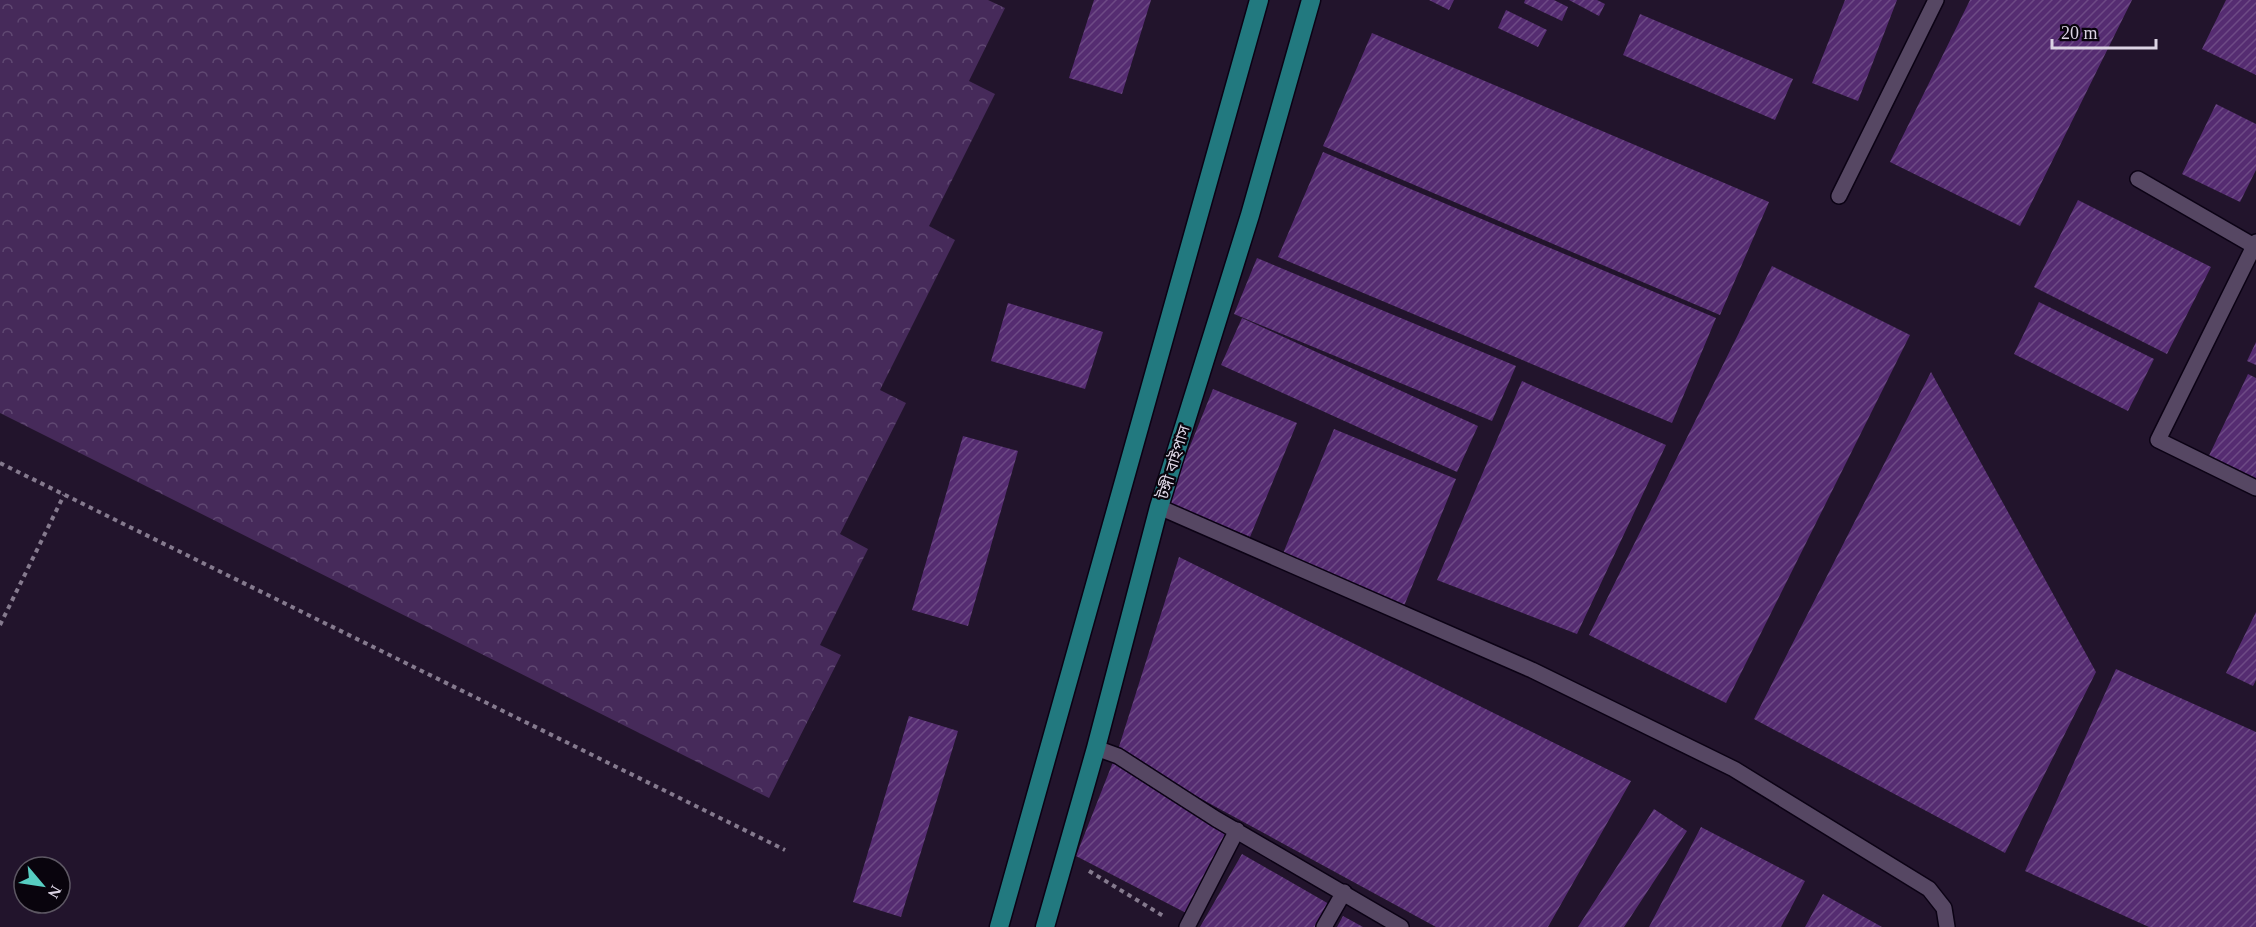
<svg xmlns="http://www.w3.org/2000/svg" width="2256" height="927" font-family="'Times New Roman','Noto Sans Bengali',serif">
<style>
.park{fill:url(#park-crowns)}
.building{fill:url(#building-hatch)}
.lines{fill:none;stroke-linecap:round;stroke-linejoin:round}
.service-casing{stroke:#0b0214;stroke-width:18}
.primary-casing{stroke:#0b0214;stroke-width:21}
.path{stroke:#857a8e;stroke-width:4;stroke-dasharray:4.5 4.5;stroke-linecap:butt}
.service{stroke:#564763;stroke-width:15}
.primary{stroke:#22797f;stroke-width:18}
.labels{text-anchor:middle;stroke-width:4.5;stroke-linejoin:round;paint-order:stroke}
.street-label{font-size:16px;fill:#dcd4e4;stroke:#09040d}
</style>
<defs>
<pattern id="park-crowns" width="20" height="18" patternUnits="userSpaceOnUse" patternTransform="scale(1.5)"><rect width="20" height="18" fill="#462a5a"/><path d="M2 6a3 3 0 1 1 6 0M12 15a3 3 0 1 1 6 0" fill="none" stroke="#604872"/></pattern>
<pattern id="building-hatch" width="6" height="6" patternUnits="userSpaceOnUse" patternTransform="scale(1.5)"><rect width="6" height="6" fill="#552c71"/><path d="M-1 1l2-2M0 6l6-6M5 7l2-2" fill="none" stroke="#6d4a85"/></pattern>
</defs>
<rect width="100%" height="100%" fill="#22142c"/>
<path class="park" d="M0,0H988L1005,8L969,81L995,94L929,226L955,240L880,390L906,403L840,534L868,549L820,645L841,655L769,798L0,413Z"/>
<path class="building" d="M1094,0H1151L1122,94L1069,78Z
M1429,0H1454L1449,10Z
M1525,0H1554L1568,7L1562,21L1524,3Z
M1569,0H1597L1605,4L1599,16Z
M1845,0H1897L1858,101L1812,83Z
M1970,0H2132L2020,226L1890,162Z
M2226,0H2256V75L2202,49Z
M1506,10L1547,30L1538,47L1498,28Z
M1640,14L1793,79L1775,120L1623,55Z
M1372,33L1769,202L1720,315L1323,146Z
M2216,104L2256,124V170L2240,202L2182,174Z
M1323,152L1716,318L1672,423L1278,257Z
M2078,200L2211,267L2167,354L2034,287Z
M1257,258L1516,366L1492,421L1234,314Z
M1772,266L1910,335L1726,703L1589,635Z
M2039,302L2154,359L2128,411L2014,354Z
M1008,303L1103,332L1085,389L991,361Z
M1242,318L1478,426L1457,472L1221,365Z
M2256,342V365L2247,361Z
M1931,372L2096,672L2005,853L1754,719Z
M2248,374L2256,378V489L2205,464Z
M1522,381L1666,445L1577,634L1437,580Z
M1213,389L1297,423L1250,537L1167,503Z
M1334,429L1456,479L1404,606L1282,556Z
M963,436L1018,451L968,626L912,610Z
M1179,557L1631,781L1548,927H1436L1117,753Z
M2256,612V680L2253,686L2226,673Z
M2116,669L2256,732V927H2149L2025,871Z
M909,716L958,731L901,917L853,902Z
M1113,762L1232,829L1188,914L1076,856Z
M1654,809L1687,831L1624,927H1578Z
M1701,827L1805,881L1781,927H1649Z
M1242,854L1336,908L1325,927H1200Z
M1823,894L1882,927H1805Z
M1343,916L1363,927H1337Z"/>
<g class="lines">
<defs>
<path id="service" d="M2138,179L2254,246
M1839,196L1936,0
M2256,242L2158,440L2256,488
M1159,507L1532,670L1734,769L1929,889L1944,908L1947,927
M1096,748L1118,756L1216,819L1401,927
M1187,927L1237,830
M1324,927L1344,892"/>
<path id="primary" d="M999,927L1259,0
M1045,927L1096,748L1159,507L1250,215L1311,0"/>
</defs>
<use href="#service" class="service-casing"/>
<use href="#primary" class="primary-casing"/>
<path class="path" d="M0,463L785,850
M0,625L64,495
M1089,871L1165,917"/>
<use href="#service" class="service"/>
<use href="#primary" class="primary"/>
</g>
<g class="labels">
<g class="street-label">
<text transform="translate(1173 462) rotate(-73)" y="6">টঙ্গী বাইপাস</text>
</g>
</g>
<g transform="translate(42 885) rotate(119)"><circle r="28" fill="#09040d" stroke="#5d5763" stroke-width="1.5"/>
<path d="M0-4.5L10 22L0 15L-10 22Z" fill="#57cec2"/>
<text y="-9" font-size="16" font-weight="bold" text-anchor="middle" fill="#dcd4e4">N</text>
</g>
<path d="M2052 39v9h104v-9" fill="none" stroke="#dcd4e4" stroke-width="3"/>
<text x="2061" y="39" font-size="18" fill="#dcd4e4" stroke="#09040d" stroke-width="4.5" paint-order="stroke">20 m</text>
</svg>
